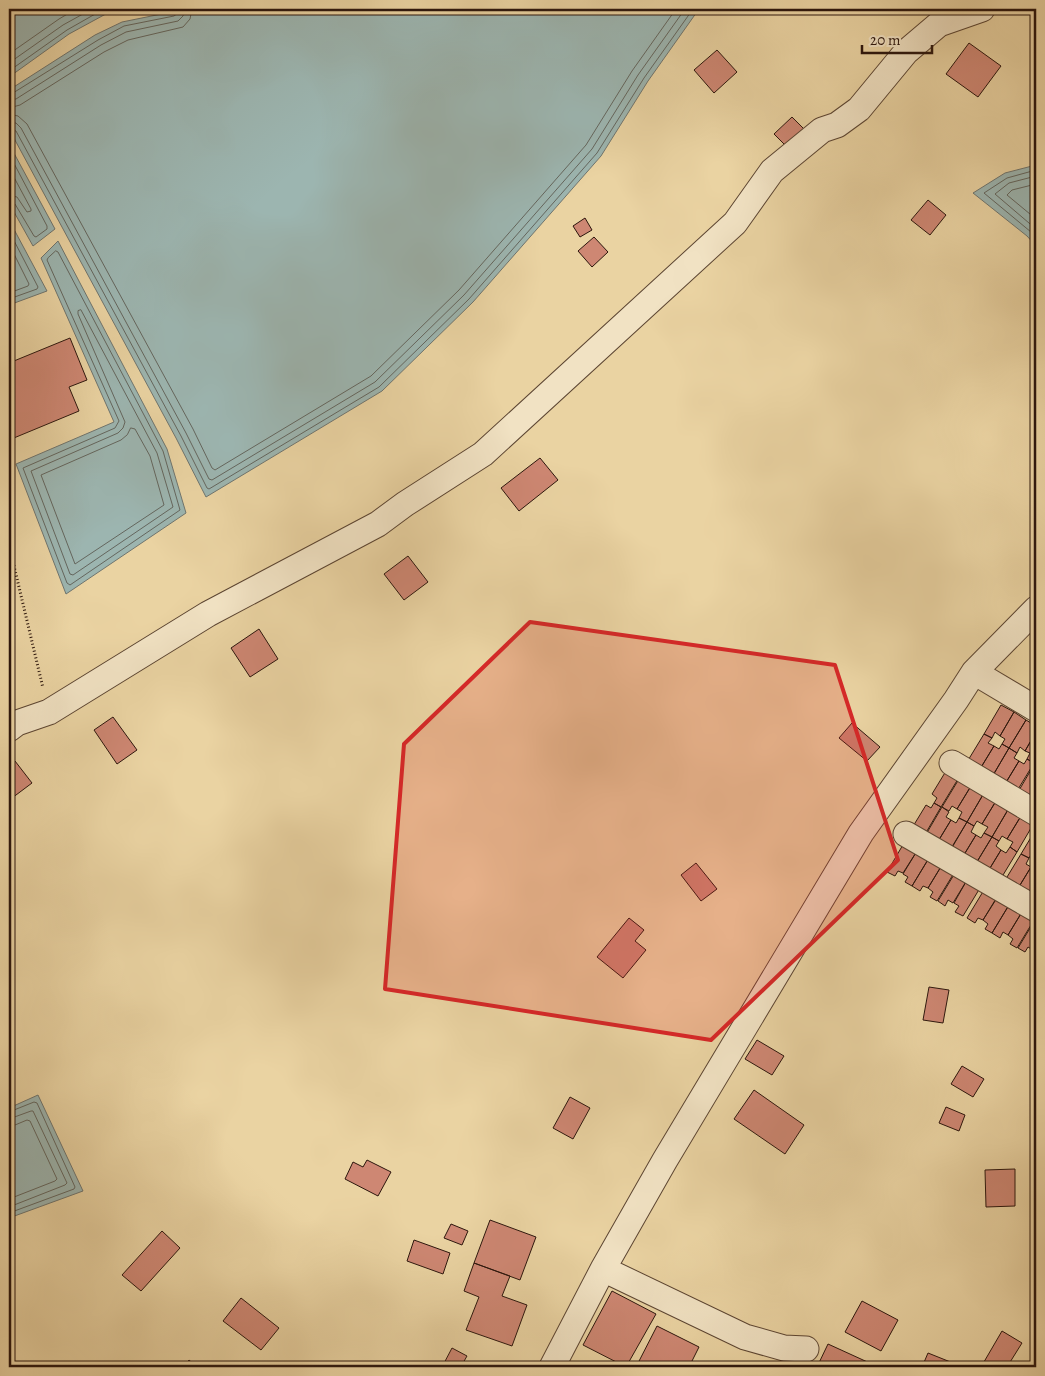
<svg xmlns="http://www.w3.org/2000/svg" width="1045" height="1376" font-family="Alegreya,serif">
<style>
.water{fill:#9cb5b0;stroke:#6f756f}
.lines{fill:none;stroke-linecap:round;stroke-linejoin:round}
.shore{stroke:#64665e;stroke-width:1}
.building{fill:#ce8773;stroke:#2c160d}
.minor-casing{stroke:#5c4532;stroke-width:27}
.path{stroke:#2c160d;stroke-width:3;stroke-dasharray:1 2.5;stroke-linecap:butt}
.minor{stroke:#f1e2c3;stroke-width:25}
.marked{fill:#d62828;fill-opacity:0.2;stroke:#d62828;stroke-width:4;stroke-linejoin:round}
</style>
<rect width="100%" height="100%" fill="#ead3a2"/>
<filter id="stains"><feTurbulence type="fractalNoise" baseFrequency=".004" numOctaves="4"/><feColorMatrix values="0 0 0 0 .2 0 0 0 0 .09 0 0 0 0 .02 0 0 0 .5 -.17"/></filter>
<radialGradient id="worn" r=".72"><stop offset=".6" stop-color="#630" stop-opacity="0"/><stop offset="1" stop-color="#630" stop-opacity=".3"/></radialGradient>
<path class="water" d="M9,9H115L69,34L9,77Z
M186,9H699L648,81L601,156L473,302L382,391L206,497L176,438L9,129V90L95,35L122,22Z
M9,144L55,229L33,246L9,203Z
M1036,165V246L1027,236L973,193L1005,173Z
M9,220L47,291L9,305Z
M58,241L167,449L186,513L66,594L16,464L114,422L41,258Z
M38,1095L83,1191L9,1218V1108Z"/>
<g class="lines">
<path class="shore" d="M9,54L59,19L76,9
M9,63L63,25L92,9
M9,71L67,30L104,9
M9,94L13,93L98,40L124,26L174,16L178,13V9
M9,100L16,99L101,45L126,32L178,21L183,16L185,9
M9,108L20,105L104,52L128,40L183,27L190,19L192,9
M9,114L18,116L27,124L193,429L212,468L215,470L371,376L459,290L586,145L632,71L676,9
M9,122L16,123L21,128L186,433L209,479L212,480L375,382L464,295L592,149L638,75L685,9
M9,128L16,131L181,436L207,488L209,489L379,387L469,299L597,153L644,78L693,9
M9,154L47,226V229L36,237L34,236L15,204L9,201
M9,168L31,209V211L27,212L17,197L9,195
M1036,170L1007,178L984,193L1031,232L1036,239
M1036,176L1009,183L995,194L1036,229
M1036,184L1012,190L1007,195L1036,219
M9,231L38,287L37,289L9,299
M9,244L29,284L28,286L9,293
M56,251L58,252L163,451L180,510L70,585L67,583L23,468L115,428L119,421L47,260L48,258Z
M81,310L157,453L173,507L73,575L70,574L31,471L118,433L123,428L125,422L78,314V311Z
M131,428L135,429L150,456L164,505L75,564L41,475L121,440L127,435Z
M9,1112L34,1102L37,1103L75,1187L74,1189L9,1213
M9,1119L31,1111H33L67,1183L65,1185L9,1207
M9,1126L15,1125L27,1120L30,1121L57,1179L55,1181L9,1199"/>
</g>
<path class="building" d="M969,43L1001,66L978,97L946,74Z
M717,50L737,72L714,93L694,70Z
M792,117L804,129L787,147L774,134Z
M928,200L946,215L930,235L911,220Z
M585,218L592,230L580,237L573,226Z
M594,237L608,252L592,267L578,251Z
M70,338L87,380L69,387L79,411L9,440V363Z
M540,458L558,480L519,511L501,488Z
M408,556L428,582L404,600L384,574Z
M259,629L278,659L250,677L231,648Z
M1001,705L1014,712L1000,736L995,732L992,738L984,734Z
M1014,712L1026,720L1009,748L1002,744L1005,739L1000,736Z
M113,717L137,750L117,764L94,730Z
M1026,720L1036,726V732L1025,751L1020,747L1017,753L1009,748Z
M852,723L880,747L867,761L839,738Z
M1036,732V760L1034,763L1027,759L1030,753L1025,751Z
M984,734L992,738L988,743L994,746L980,769L967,762Z
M1002,744L1009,748L992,777L980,769L994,746L999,749Z
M1009,748L1017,753L1014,758L1019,761L1005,784L992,777Z
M1027,759L1034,763L1017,791L1005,784L1019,761L1024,764Z
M15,761L32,783L12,798L9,794V765Z
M1035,763L1036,764V789L1030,799L1018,792Z
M946,771L958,779L941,807L934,803L937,798L932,794Z
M959,779L971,786L957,809L952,806L949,811L942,807Z
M971,786L984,793L967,822L959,818L962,812L957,809Z
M984,793L996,801L982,824L977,821L974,826L967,822Z
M996,801L1009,808L992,837L984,833L988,827L982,824Z
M934,803L941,807L924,836L912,828L926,805L931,808Z
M942,807L949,812L946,817L951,820L937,843L925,836Z
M1009,808L1021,816L1007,839L1002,836L999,841L992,837Z
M1021,816L1034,823L1017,852L1010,847L1013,842L1007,839Z
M959,818L967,822L950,850L937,843L951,820L956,823Z
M967,822L974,826L971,832L976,835L962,858L950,851Z
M1036,829V856L1032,853L1029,858L1021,854Z
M984,833L992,837L975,865L962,858L976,835L981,838Z
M992,837L999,841L996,846L1001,850L987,873L975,865Z
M904,843L917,851L903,873L898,871L895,876L887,872Z
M1010,847L1017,852L1000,880L987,873L1001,850L1006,853Z
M917,851L929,858L912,886L905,882L908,877L903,874Z
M1021,854L1029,858L1026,864L1031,867L1017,890L1004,882Z
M929,858L942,865L928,888L923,886L920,891L912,886Z
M696,863L717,889L701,901L681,875Z
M942,865L954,873L937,901L930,897L933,892L928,888Z
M1031,867L1036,869V886L1030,897L1017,890Z
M955,873L967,880L953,903L948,900L945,906L938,901Z
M967,880L980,888L963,916L955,912L959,906L954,903Z
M984,890L997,897L983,920L978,918L975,923L967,918Z
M997,898L1009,905L992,933L985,929L988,924L983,920Z
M1009,905L1022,912L1008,935L1003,932L1000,938L992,933Z
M1022,912L1034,920L1017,948L1010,944L1013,939L1008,935Z
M629,918L644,930L635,941L646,950L623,978L597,957Z
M1035,920L1036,921V945L1033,950L1028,947L1025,952L1018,948Z
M929,987L949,990L943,1023L923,1020Z
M757,1040L784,1056L772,1075L745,1059Z
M962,1066L984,1079L973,1097L951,1084Z
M754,1090L804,1125L785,1154L734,1119Z
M570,1097L590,1108L573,1139L553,1128Z
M946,1107L965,1115L959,1131L939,1123Z
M367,1160L391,1172L378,1196L345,1179L353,1162L363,1167Z
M1015,1169V1206L986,1207L985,1170Z
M490,1220L536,1237L520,1280L474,1263Z
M451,1224L468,1231L462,1245L444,1238Z
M162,1231L180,1248L141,1291L122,1275Z
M414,1240L450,1253L443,1274L407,1261Z
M474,1263L510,1276L502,1296L527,1305L512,1346L466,1330L479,1297L464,1291Z
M612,1291L656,1314L626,1367L583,1345Z
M241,1298L279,1328L261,1350L223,1321Z
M862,1301L898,1320L881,1351L845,1332Z
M657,1326L699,1347L689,1367H636Z
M1002,1331L1022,1343L1007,1367H981Z
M828,1344L874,1365L873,1367H817Z
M452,1348L467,1356L463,1363L470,1367H442Z
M928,1353L953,1363L951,1367H922Z
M189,1360L197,1367H183Z"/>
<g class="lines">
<defs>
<path id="minor" d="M974,672L1036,709
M9,729L17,723L49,712L208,614L378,524L405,504L483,454L735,223L772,171L822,130L837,125L859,109L906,52L939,24L982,9
M952,763L1036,813
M906,834L1036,909
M603,1269L745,1337L784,1348L806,1349
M552,1367L603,1269L665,1160L861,833L956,700L974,672L1036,609"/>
</defs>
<use href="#minor" class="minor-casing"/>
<path class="path" d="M9,545L43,688"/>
<use href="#minor" class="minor"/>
</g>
<path class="marked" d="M530,622L835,665L898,860L711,1040L385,989L404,744Z"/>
<rect width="1045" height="1376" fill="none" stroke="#ead3a2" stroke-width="30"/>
<rect x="10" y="10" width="1025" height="1356" fill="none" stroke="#2c160d" stroke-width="2.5"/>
<rect x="15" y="15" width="1015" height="1346" fill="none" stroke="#2c160d"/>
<path d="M862 45v8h70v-8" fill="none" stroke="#2c160d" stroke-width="2.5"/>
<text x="870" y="45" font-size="15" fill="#2c160d" stroke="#f1e2c3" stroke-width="4" paint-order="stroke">20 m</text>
<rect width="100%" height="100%" filter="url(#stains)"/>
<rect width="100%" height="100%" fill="url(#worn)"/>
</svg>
